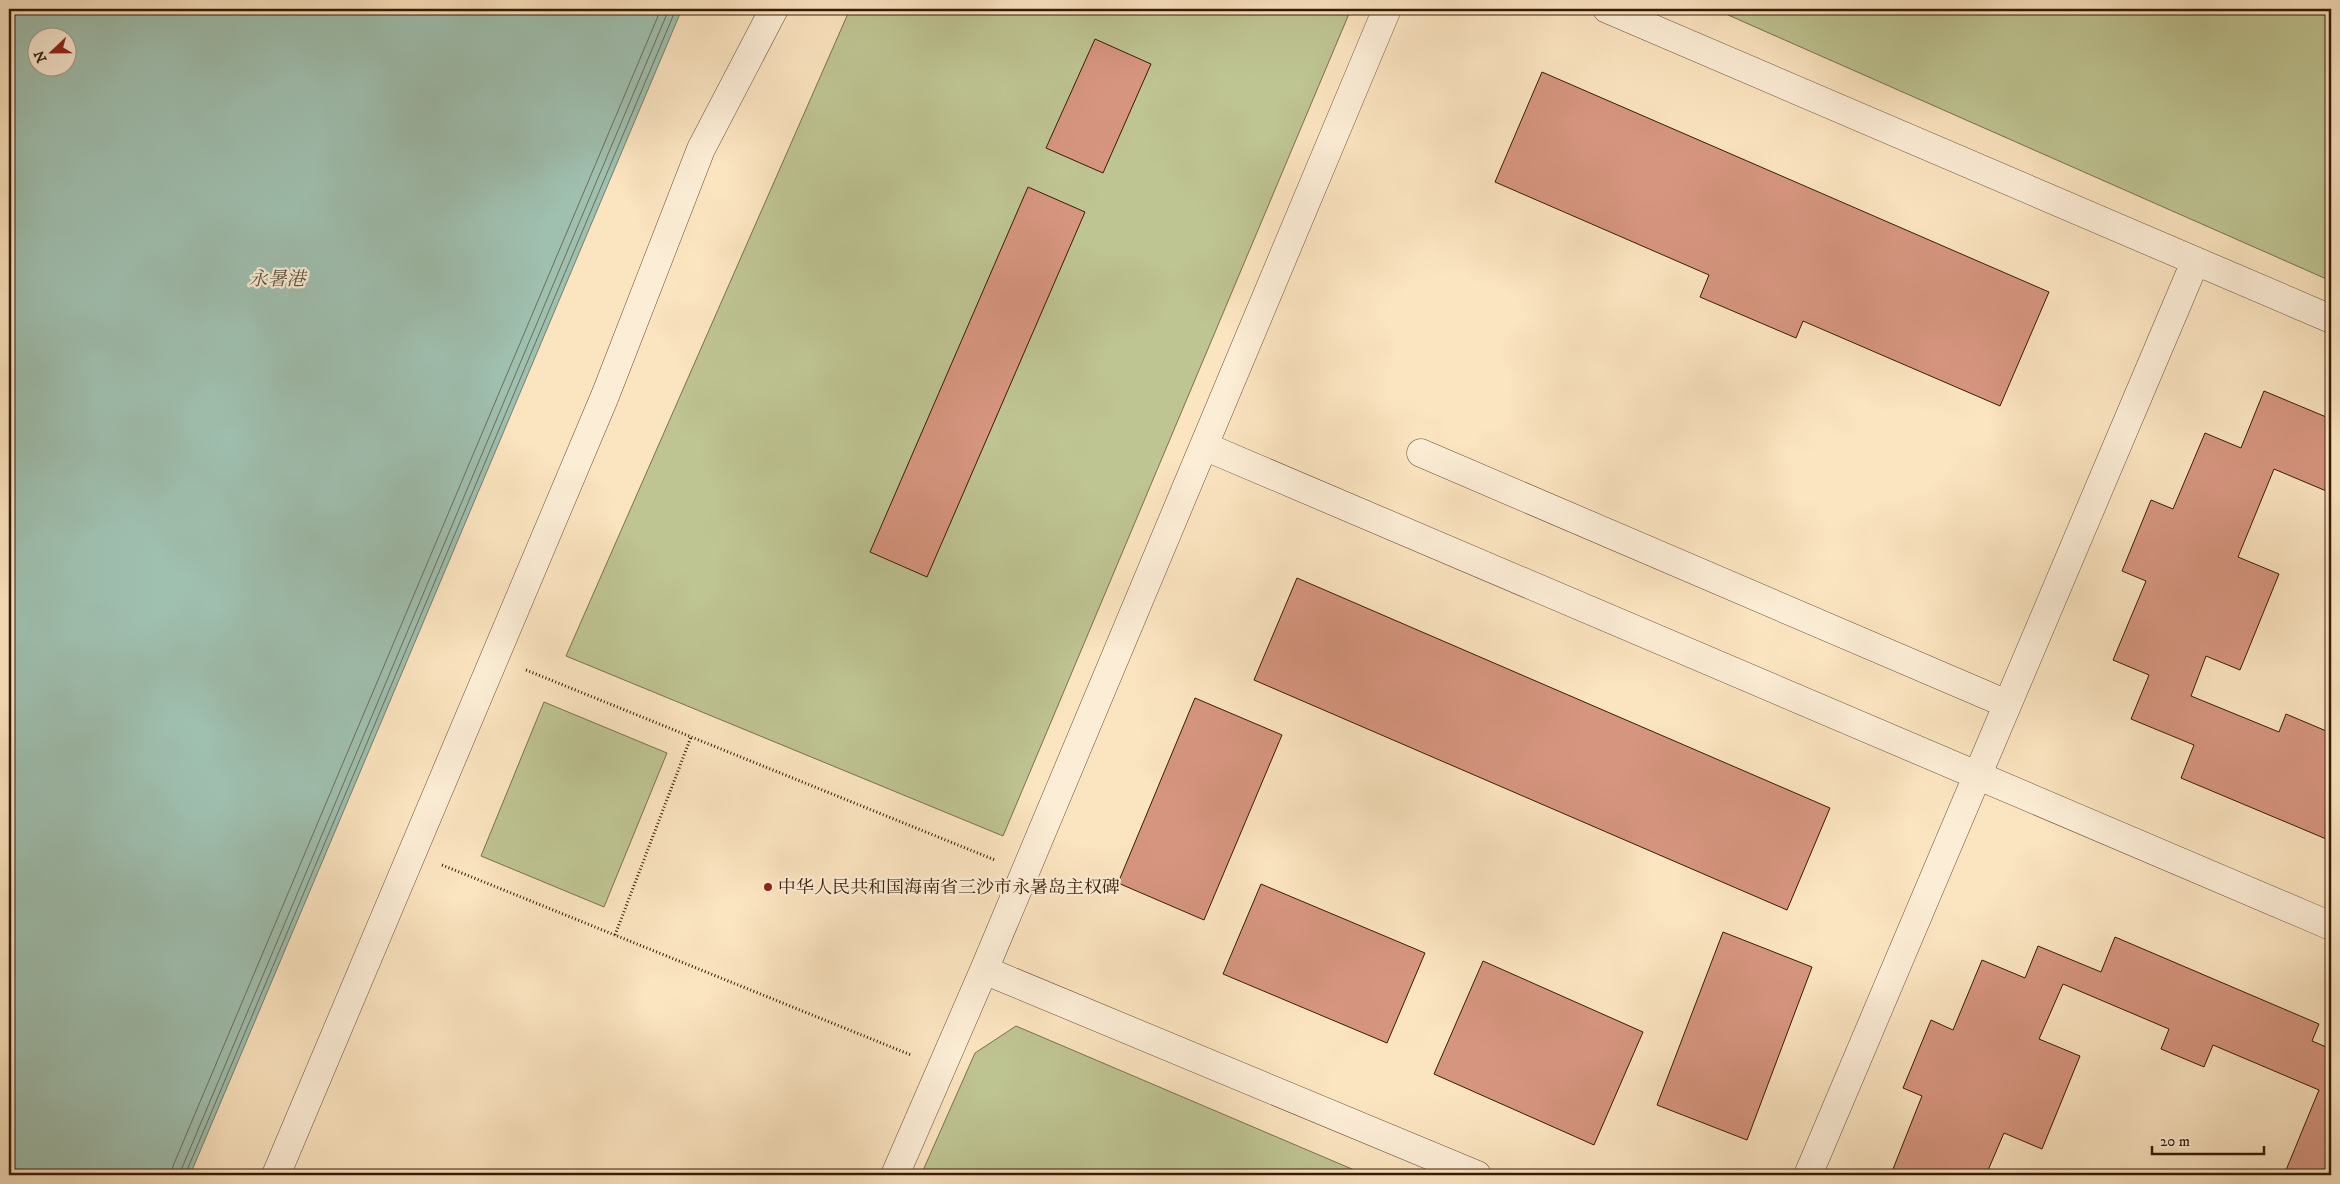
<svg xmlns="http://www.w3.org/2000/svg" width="2340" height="1184" font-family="'IM FELL DW Pica','Noto Serif SC',serif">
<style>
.green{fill:#bec492;stroke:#7b6f4d}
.water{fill:#9fbfaf;stroke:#767d6c;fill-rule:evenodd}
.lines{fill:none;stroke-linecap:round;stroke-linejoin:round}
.shore{stroke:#6c6c5c;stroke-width:1}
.building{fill:#d6957f;stroke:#381a08}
.minor-casing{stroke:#694c36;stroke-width:29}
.path{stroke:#381a08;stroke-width:3;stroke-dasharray:1 2.5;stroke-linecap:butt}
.minor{stroke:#fcedd6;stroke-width:28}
.poi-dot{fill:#8f2418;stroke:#fcedd6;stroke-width:2}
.labels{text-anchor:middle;stroke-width:4.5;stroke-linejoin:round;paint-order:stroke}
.poi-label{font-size:18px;fill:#381a08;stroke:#fcedd6;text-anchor:start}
.water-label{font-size:19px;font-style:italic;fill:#5c5442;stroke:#fcedd6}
</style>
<rect width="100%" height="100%" fill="#fbe4c0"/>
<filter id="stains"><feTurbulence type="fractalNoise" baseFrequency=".004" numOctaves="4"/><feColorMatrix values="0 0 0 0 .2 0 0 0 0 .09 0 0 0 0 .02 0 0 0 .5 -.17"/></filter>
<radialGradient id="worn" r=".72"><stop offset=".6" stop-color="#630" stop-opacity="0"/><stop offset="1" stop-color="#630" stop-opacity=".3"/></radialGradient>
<path class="green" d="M850,9H1351L1003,836L566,656Z
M1720,9H2331V281L1719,11Z
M544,702L667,753L604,907L481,856Z
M1016,1026L1366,1175H921L975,1053Z"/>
<path class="water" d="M9,9H682L190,1175H9ZM38,38H68V68H38Z"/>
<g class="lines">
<path class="shore" d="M172,1175L173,1166L661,9
M179,1175L669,9
M185,1175L676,9"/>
</g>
<path class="building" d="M1095,39L1151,64L1103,173L1046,148Z
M1542,72L2049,292L2000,406L1803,321L1796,338L1700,297L1709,275L1495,182Z
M1028,187L1085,212L927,577L870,552Z
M2264,391L2331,419V493L2274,469L2238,557L2279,574L2240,670L2206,656L2191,696L2279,732L2286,714L2331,733V841L2181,778L2194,745L2131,719L2149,675L2113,660L2146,581L2122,571L2151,500L2173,509L2205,433L2241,448Z
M1297,578L1830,808L1787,910L1254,680Z
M1195,698L1282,735L1204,920L1118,883Z
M1261,884L1425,953L1387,1043L1223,974Z
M1723,932L1812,967L1747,1140L1657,1105Z
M2115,937L2319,1024L2312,1041L2331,1049V1175H2284L2319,1090L2213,1045L2204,1067L2161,1049L2169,1029L2063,984L2039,1039L2080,1056L2042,1149L2004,1133L1986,1175L1891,1174L1922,1096L1903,1088L1931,1020L1953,1030L1982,960L2025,978L2038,946L2101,972Z
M1483,961L1643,1032L1594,1145L1434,1074Z"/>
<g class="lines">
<defs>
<path id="minor" d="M1607,9L2331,319
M1204,446L2331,926
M1421,453L2007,704
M984,970L1477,1175
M276,1175L605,396L701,149L774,9
M895,1175L984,970L1387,9
M1808,1175L2195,262"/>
</defs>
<use href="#minor" class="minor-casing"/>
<path class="path" d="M526,670L995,860
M442,865L911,1055
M615,935L691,737"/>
<use href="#minor" class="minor"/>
</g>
<circle class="poi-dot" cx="768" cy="887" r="5"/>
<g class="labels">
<g class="poi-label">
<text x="778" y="893">中华人民共和国海南省三沙市永暑岛主权碑</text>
</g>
<g class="water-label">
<text x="277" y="285">永暑港</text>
</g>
</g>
<rect width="2340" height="1184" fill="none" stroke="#fbe4c0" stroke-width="30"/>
<rect x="10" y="10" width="2320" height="1164" fill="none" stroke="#381a08" stroke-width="2.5"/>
<rect x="15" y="15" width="2310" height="1154" fill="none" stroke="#381a08"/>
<g transform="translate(52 52) rotate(248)"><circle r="24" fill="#fcedd6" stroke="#ae9984"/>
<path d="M0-4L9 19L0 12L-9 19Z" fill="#8f2418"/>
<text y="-8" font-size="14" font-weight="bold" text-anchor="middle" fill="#381a08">N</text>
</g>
<path d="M2152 1146v8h112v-8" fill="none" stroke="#381a08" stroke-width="2.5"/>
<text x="2160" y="1146" font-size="15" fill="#381a08" stroke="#fcedd6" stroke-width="4" paint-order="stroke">20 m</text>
<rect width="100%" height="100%" filter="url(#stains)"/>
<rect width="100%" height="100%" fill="url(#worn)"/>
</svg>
